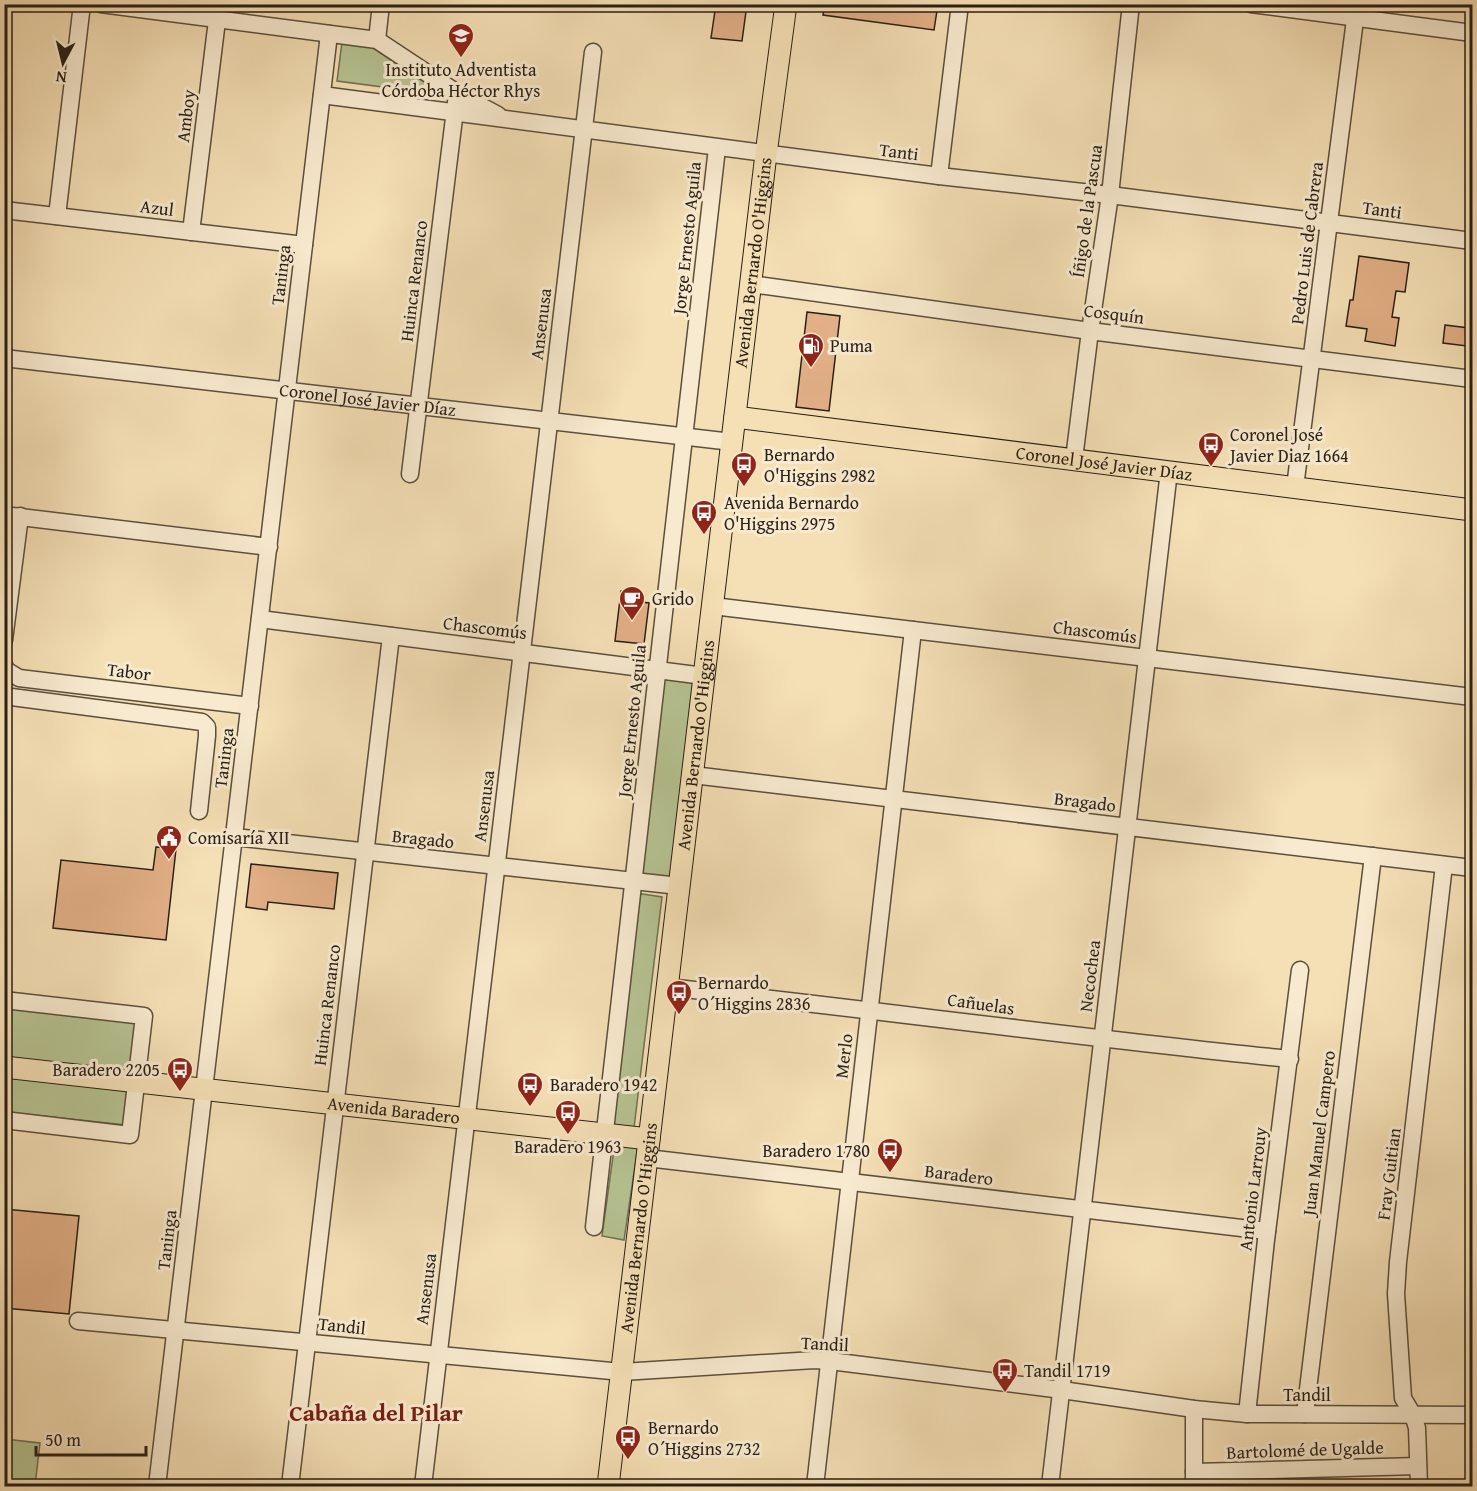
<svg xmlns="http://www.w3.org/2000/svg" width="1477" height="1491" font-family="'Gentium Book Plus',serif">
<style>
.green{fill:#b6c392;stroke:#6f7154;stroke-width:1.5}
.building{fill:#e2af86;stroke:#281f16;stroke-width:1.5}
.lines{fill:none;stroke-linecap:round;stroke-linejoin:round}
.minor-casing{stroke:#5b4f3e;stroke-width:19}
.major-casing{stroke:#281f16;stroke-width:23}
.minor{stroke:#f8eacf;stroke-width:16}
.major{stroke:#f5dfb5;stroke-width:21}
.labels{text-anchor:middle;stroke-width:6;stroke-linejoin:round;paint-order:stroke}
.poi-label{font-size:18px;fill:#281f16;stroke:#f8eacf;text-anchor:start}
.street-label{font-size:18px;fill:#281f16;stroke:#f8eacf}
.district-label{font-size:24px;font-weight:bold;fill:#7a1f14;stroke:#f8eacf}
</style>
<rect width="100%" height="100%" fill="#f5dfb5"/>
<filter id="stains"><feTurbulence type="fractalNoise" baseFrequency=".00333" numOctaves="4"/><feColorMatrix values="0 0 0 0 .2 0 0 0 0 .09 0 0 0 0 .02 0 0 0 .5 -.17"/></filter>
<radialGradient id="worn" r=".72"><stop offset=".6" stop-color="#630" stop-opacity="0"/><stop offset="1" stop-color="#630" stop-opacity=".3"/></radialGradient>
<path class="green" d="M342,42L370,46L444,95L337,81Z
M663,674L697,679L670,881L639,877Z
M636,893L662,897L634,1128L607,1125Z
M5,1007L136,1023L129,1075L5,1059Z
M5,1074L129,1088L126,1125L5,1112Z
M615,1142L638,1145L624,1240L602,1236Z
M5,1439L40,1443L35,1486L5,1485Z"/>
<path class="building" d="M716,4H747L742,41L711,38Z
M825,4H938L934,30L823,15Z
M1359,256L1409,263L1405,292L1396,291L1392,317L1399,318L1395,346L1365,341L1367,329L1346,326L1350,300H1353Z
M807,312L840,316L829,411L796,407Z
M1445,325L1469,328L1467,346L1443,343Z
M621,591L643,594L642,602L649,603L644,644L615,641Z
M156,847L176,849L166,940L53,928L61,860L153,870Z
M251,864L338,873L334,909L268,902L267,910L246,907Z
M4,1209L79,1216L69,1314L4,1308Z"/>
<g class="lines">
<defs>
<g id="minor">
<path d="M101,4L377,40L457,93L498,115"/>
<path d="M1251,4L1472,33"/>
<path d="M377,40L381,4"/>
<path d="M322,95L939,176L1110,195L1472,241"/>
<path d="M939,176L960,4"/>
<path d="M4,210L304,245"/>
<path d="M57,216L82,4"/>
<path d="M191,232L219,4"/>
<path d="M751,284L1090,331L1472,379"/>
<path id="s1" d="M4,358L732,442"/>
<path d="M1074,459L1090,331L1110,195L1131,4"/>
<path d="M410,474L456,102"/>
<path d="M1295,487L1357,4"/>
<path d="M4,515L269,547"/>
<path d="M713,606L1472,697"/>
<path d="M260,619L704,676"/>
<path d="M4,640L20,516"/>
<path d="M4,665L6,670L19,678L250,706"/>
<path d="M4,696L202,722L207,727V736L199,811"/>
<path d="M693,775L1472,868"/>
<path d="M234,837L679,886"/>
<path d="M667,987C875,1010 1082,1038 1290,1059"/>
<path d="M4,1000L144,1016L130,1135L4,1120"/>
<path d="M647,1158L1267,1231"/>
<path d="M594,1227L717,148"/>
<path d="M78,1321L622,1372L814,1360L830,1361L1062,1390L1194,1409L1247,1414L1472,1415"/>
<path d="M1247,1414L1266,1240L1300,970"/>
<path d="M1305,1414L1373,856"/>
<path d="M1194,1472L1418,1466"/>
<path d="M157,1486L329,34"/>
<path d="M290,1486L391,636"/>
<path d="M423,1486L593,52"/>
<path d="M815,1486L913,630"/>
<path d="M1050,1486L1169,471"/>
<path d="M1194,1486V1409"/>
<path d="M1419,1486L1417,1428L1413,1415L1403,1398L1396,1294L1398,1262L1444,865"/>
</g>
<g id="major">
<path id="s2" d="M735,417L1472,510"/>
<path id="s3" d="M4,1067L649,1139"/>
<path id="s4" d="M608,1486L766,154L786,4"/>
</g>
</defs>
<use href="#minor" class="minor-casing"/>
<use href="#major" class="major-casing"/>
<use href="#minor" class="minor"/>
<use href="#major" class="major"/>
</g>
<defs>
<symbol id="school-pin" viewBox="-11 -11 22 30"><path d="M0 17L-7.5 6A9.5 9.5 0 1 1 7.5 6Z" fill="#8f2418" stroke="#f8eacf"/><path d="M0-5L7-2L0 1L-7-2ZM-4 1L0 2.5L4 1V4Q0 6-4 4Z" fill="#fff"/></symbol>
<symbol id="fuel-pin" viewBox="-11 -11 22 30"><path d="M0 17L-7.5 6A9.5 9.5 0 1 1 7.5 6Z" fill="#8f2418" stroke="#f8eacf"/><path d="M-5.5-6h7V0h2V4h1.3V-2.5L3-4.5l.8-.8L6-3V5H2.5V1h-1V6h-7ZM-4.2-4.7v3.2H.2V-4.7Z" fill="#fff"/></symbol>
<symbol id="bus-pin" viewBox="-11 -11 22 30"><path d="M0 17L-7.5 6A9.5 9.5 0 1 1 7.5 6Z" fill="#8f2418" stroke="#f8eacf"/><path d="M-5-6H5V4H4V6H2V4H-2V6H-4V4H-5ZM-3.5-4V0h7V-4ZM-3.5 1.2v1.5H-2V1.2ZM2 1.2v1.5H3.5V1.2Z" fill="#fff"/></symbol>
<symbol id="cafe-pin" viewBox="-11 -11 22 30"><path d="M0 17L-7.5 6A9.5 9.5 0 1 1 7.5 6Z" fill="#8f2418" stroke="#f8eacf"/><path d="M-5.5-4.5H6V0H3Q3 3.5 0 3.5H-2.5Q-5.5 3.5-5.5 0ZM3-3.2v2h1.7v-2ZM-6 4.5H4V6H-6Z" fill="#fff"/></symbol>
<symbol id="civic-pin" viewBox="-11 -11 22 30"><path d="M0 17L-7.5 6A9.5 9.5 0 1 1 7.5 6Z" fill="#8f2418" stroke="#f8eacf"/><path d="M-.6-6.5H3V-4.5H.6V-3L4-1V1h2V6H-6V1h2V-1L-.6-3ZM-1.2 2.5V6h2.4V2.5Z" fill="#fff"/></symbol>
</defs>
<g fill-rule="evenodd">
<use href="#school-pin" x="446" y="21" width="30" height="40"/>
<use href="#fuel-pin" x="796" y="331" width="30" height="40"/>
<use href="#bus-pin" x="1196" y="430" width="30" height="40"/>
<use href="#bus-pin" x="729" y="450" width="30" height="40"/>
<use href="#bus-pin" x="689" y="498" width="30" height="40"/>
<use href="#cafe-pin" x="617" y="584" width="30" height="40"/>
<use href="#civic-pin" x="154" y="823" width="30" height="40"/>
<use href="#bus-pin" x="664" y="978" width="30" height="40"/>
<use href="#bus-pin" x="165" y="1055" width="30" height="40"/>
<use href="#bus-pin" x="515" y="1070" width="30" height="40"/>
<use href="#bus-pin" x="553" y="1098" width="30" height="40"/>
<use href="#bus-pin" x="875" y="1136" width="30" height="40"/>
<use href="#bus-pin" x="990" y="1356" width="30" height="40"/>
<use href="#bus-pin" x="613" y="1423" width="30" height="40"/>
</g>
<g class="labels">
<g class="poi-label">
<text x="461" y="76" text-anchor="middle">Instituto Adventista<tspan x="461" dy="21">Córdoba Héctor Rhys</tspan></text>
<text x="830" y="352">Puma</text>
<text x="1230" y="441">Coronel José<tspan x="1230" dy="21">Javier Diaz 1664</tspan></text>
<text x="764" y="461">Bernardo<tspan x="764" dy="21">O'Higgins 2982</tspan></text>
<text x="724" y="509">Avenida Bernardo<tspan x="724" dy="21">O'Higgins 2975</tspan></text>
<text x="652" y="605">Grido</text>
<text x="188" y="844">Comisaría XII</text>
<text x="698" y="989">Bernardo<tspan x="698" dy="21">O´Higgins 2836</tspan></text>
<text x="160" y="1076" text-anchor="end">Baradero 2205</text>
<text x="550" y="1091">Baradero 1942</text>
<text x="568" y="1153" text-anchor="middle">Baradero 1963</text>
<text x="870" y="1157" text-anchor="end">Baradero 1780</text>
<text x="1024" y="1377">Tandil 1719</text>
<text x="648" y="1434">Bernardo<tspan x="648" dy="21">O´Higgins 2732</tspan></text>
</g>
<g class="street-label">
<text transform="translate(186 116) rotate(-83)" y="6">Amboy</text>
<text transform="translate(899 152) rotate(7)" y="6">Tanti</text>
<text transform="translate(157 208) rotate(7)" y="6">Azul</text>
<text transform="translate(1382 210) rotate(8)" y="6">Tanti</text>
<text transform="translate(1087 211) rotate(-82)" y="6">Íñigo de la Pascua</text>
<text transform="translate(687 238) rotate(-84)" y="6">Jorge Ernesto Aguila</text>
<text transform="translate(1307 243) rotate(-83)" y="6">Pedro Luis de Cabrera</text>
<text dy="6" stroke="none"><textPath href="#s4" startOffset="1232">Avenida Bernardo O'Higgins</textPath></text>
<text transform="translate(281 275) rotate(-83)" y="6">Taninga</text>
<text transform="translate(414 281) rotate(-83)" y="6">Huinca Renanco</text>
<text transform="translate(1114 314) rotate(7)" y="6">Cosquín</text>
<text transform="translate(541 324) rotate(-83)" y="6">Ansenusa</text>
<text dy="6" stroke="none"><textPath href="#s1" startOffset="366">Coronel José Javier Díaz</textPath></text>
<text dy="6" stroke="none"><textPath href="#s2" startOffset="372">Coronel José Javier Díaz</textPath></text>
<text transform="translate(485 628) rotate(7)" y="6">Chascomús</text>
<text transform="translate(1095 632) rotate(7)" y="6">Chascomús</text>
<text transform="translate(129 672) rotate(7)" y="6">Tabor</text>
<text transform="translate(632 721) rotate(-84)" y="6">Jorge Ernesto Aguila</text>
<text dy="6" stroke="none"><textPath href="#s4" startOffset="746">Avenida Bernardo O'Higgins</textPath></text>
<text transform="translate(224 758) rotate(-83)" y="6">Taninga</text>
<text transform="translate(1085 802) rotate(7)" y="6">Bragado</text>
<text transform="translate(484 806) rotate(-83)" y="6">Ansenusa</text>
<text transform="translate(423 839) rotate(6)" y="6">Bragado</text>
<text transform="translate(1090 976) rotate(-83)" y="6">Necochea</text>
<text transform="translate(981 1004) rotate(8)" y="6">Cañuelas</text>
<text transform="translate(327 1005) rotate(-83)" y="6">Huinca Renanco</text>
<text transform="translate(844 1056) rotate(-83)" y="6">Merlo</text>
<text dy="6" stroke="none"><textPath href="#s3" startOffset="392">Avenida Baradero</textPath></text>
<text transform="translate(1319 1133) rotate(-83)" y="6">Juan Manuel Campero</text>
<text transform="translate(1389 1174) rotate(-83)" y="6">Fray Guitian</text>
<text transform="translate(959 1175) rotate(7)" y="6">Baradero</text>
<text transform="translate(1253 1189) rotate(-83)" y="6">Antonio Larrouy</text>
<text dy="6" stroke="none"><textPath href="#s4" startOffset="260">Avenida Bernardo O'Higgins</textPath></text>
<text transform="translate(167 1240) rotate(-83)" y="6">Taninga</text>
<text transform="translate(426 1289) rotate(-83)" y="6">Ansenusa</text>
<text transform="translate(342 1326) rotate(6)" y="6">Tandil</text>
<text transform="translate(825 1344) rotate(3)" y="6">Tandil</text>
<text x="1307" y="1401">Tandil</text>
<text transform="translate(1305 1450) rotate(-2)" y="6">Bartolomé de Ugalde</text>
</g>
<g class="district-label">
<text x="376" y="1421">Cabaña del Pilar</text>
</g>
</g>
<rect width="1477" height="1491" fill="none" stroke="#f5dfb5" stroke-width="24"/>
<rect x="6" y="6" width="1465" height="1479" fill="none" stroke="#281f16" stroke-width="3"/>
<rect x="12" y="12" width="1453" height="1467" fill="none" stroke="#281f16" stroke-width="1.5"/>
<g transform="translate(63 63) rotate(187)" stroke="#f8eacf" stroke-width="4.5" paint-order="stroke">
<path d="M0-4.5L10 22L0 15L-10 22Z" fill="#281f16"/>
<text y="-9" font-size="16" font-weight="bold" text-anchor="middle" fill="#281f16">N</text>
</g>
<path d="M36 1446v9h110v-9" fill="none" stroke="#281f16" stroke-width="3"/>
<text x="45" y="1446" font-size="18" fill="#281f16" stroke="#f8eacf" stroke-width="4.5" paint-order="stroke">50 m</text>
<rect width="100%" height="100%" filter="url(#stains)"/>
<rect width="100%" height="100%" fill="url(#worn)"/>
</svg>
